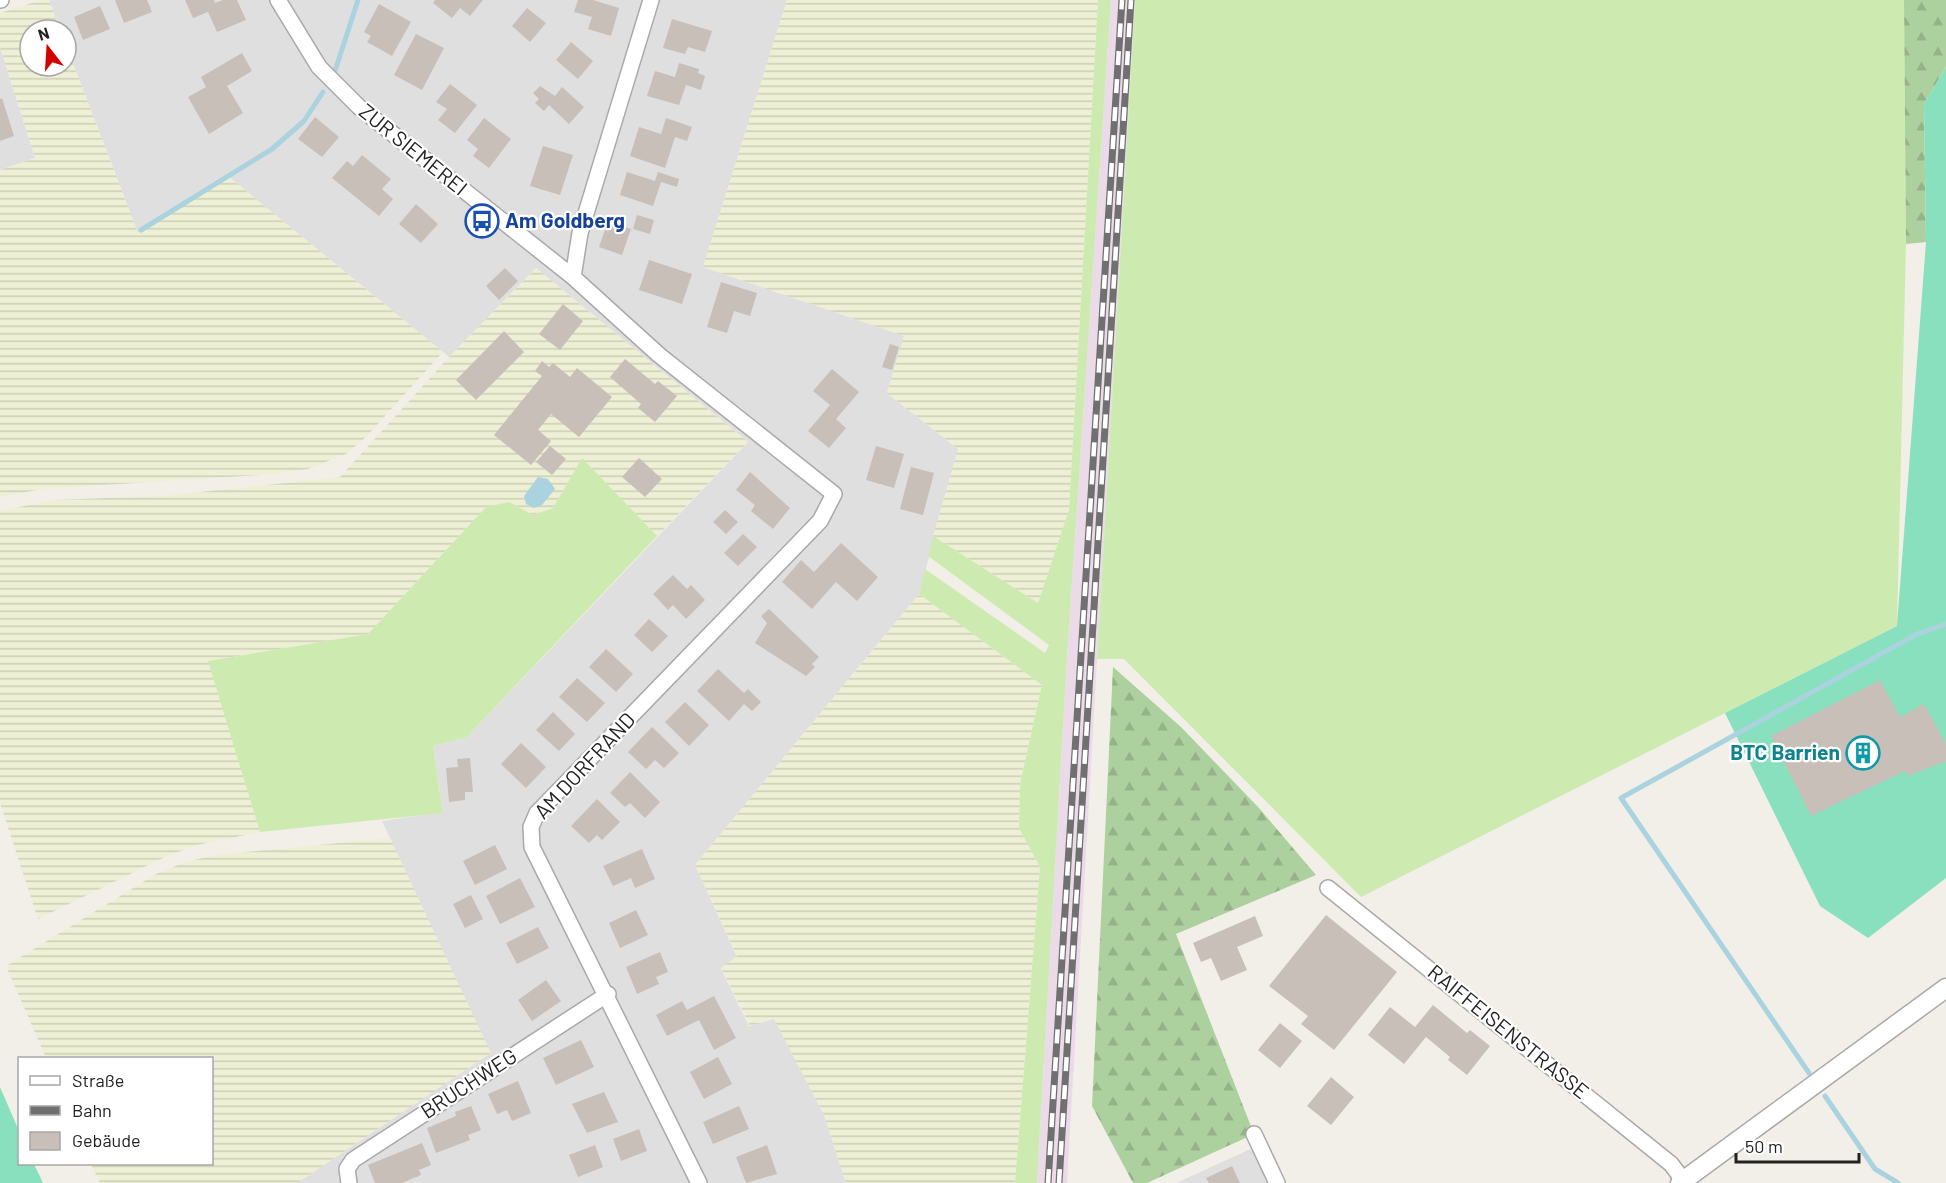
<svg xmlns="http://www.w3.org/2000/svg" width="1946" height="1183" font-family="Barlow,sans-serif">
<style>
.residential{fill:#e0dfdf}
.railway{fill:#ebdbe8}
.farmland{fill:url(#farmland-rules)}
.grass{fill:#cdebb0}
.forest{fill:url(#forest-firs)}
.pitch{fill:#88e0be}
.water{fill:#aad3df}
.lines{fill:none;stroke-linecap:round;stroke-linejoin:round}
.stream{stroke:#aad3df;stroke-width:5}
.building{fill:#c7bfb8}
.minor-casing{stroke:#a9a9a9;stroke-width:18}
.tertiary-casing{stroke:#a9a9a9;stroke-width:21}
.minor{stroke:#fff;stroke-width:15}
.tertiary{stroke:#fff;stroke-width:18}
.rail-casing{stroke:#707070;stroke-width:7}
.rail{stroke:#fff;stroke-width:4.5;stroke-dasharray:14;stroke-linecap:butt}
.labels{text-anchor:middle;stroke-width:4.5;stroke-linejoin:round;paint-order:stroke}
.street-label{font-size:21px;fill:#222;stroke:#fff}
.transit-label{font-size:21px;font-weight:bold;fill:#164399;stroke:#fff;text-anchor:start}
.culture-label{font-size:21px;font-weight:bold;fill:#0d838f;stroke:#fff;text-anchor:end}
</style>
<defs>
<pattern id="farmland-rules" width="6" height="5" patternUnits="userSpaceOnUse" patternTransform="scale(1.5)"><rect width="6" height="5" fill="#eef0d5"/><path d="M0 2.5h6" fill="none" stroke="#ccceb7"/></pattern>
<pattern id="forest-firs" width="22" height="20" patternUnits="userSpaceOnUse" patternTransform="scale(1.5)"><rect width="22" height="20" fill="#add19e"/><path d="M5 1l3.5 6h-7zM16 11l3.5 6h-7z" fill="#95b388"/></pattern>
</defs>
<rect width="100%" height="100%" fill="#f2efe9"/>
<path class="residential" d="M49,0H787L703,267L905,336L887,393L958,449L919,594L695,865L737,957L721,969L749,1026L774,1018L824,1115L846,1183H297L490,1053L382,821L443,812L433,746L466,738L748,442L536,268L449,357L229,177L138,233L66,45V30H60Z
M0,47L35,158L0,170Z
M1255,1147L1271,1183H1176Z"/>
<path class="railway" d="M1111,0H1135L1067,1183H1037L1067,657Z"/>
<path class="farmland" d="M41,0H49L60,30H30V66H66V45L138,233L229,177L443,352L366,437L346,454L308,469L276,474L42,489L0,497V170L35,158L0,47V13Z
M787,0H1098L1069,511L1038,603L933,536L958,449L887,393L904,336L703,267Z
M536,268L748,442L657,536L582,459L553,508L533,515L509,502L486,507L368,634L209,661L260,832L197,845L167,856L38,919L0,803V511L53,500L163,496L340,477L449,357Z
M919,594L1042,685L1020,784L1019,828L1040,867L1015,1183H846L824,1115L774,1019L750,1026L721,968L737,956L695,865Z
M390,838L491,1053L297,1183H100L91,1164H212V1058H46L6,966L156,874L183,863L214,855Z"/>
<path class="grass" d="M1098,0H1111L1067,657L1037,1183H1015L1040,867L1019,828L1020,784L1042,685L919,594L925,569L1045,653L1049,645L928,556L933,536L1038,603L1069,510Z
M1135,0H1904L1906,244L1897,626L1361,897L1124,659H1097Z
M582,458L657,536L466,738L433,746L443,813L260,832L208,661L368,634L486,507L509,502L533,515L553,508Z"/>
<path class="forest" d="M1904,0H1946V67L1924,104L1926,242L1906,244Z
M1113,667L1181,727L1259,808L1316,875L1176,934L1254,1134L1147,1183H1133L1092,1106Z"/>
<path class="pitch" d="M1946,67V878L1868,938L1820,906L1725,713L1897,626L1926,242L1924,104Z
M0,1087L19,1131L20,1164H34L43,1183H0Z"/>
<path class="water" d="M538,477L548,479L555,489L542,505L534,508L526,504L524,496Z"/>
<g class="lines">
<path class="stream" d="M334,74L358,0
M141,230L272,149L304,121L323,92
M1809,1073L1621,798L1917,634L1946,624
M1825,1096L1875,1169L1898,1183"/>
</g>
<path class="building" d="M115,0H147L152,12L124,23Z
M185,0H214L215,3L223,0H237L246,20L217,32L208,12L193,18Z
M435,0H483L470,16L460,8L452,18L433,3Z
M578,0H593L619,8L611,36L588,29L592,17L574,12Z
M379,4L411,22L392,56L367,42L371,36L364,32Z
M100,6L110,29L83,40L74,17Z
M527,8L546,23L530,42L512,26Z
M672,19L712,31L705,52L688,47L685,54L663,48Z
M416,34L444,48L422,90L394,75Z
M571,42L593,61L578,79L556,60Z
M242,53L252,71L227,86L243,113L209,134L188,97L206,87L201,77Z
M679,63L699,69L698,73L705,76L701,90L686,85L679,105L647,96L655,71L675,77Z
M450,84L477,105L455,133L438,120L447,109L436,102Z
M540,86L555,96L562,87L584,107L569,124L549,105L544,111L535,103L539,99L533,93Z
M2,98L14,136L0,141V99Z
M315,117L339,137L322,157L298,139Z
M484,118L511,139L489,168L473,156L478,149L467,140Z
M666,118L692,127L687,141L675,137L665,168L630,156L639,127L661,134Z
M543,146L573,155L560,195L530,186Z
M362,155L391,179L382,189L393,199L379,216L332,178L347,161L353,166Z
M627,172L655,181L658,172L679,179L677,187L661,182L653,206L620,195Z
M416,204L438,224L421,243L399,224Z
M637,215L654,220L650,234L633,229Z
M608,221L631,229L622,255L599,247Z
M649,260L692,274L682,304L639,290Z
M505,268L518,281L499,300L486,286Z
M721,282L757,293L750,316L734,311L727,333L707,327Z
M563,304L583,321L560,350L539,334Z
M504,331L524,352L476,400L456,380Z
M890,344L899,347L892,370L882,367Z
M625,359L655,384L658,381L677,396L655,422L638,408L641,404L610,377Z
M542,361L549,367L553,363L570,377L577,368L612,397L579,437L551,414L538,430L551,441L531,465L494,435L542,376L535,371Z
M832,369L859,392L836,419L846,428L829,448L808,431L830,405L813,391Z
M550,446L566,459L552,475L536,462Z
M876,446L904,454L894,488L866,480Z
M639,458L662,479L645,497L622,477Z
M911,467L934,473L923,515L900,509Z
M750,472L790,508L773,529L751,511L755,505L736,490Z
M725,510L738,522L726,534L713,522Z
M743,534L757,547L738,566L724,553Z
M841,543L878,577L857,601L836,582L812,609L782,582L801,560L814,572Z
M673,575L687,589L691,585L705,600L686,619L673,605L668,610L653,594Z
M769,609L819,657L812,664L815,667L806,676L755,643L767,623L761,616Z
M649,619L668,636L652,652L634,635Z
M606,649L633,674L616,692L589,667Z
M718,669L744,693L748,689L761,702L752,711L744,704L729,721L697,691Z
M577,678L605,703L587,722L559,697Z
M1880,680L1900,717L1924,704L1946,744V761L1908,776L1905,771L1811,816L1771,736Z
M685,702L709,725L689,746L665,722Z
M553,712L575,734L559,751L536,730Z
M652,727L679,753L664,768L655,760L646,769L628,752Z
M521,743L546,767L526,788L501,764Z
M470,758L473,792H465V800L449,802L446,768L458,767L457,759Z
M630,772L660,802L645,818L630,803L625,807L610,793Z
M597,799L620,822L602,840L597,835L589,843L571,826Z
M495,845L507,869L475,885L463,861Z
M642,849L655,879L635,888L631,878L613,886L603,866Z
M520,878L535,907L500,924L486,896Z
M471,895L483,919L465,928L453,904Z
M636,910L648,935L620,948L609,923Z
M1326,915L1397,972L1334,1050L1301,1024L1308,1016L1269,986Z
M1255,916L1263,936L1237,947L1247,970L1221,981L1211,958L1201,962L1193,943Z
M538,927L549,948L517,964L506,943Z
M660,952L668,972L656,977L659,984L637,994L626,967Z
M546,980L561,1001L532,1021L518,1000Z
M714,996L736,1038L714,1050L699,1020L667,1036L656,1015L682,1001L687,1010Z
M1433,1005L1467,1033L1470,1030L1490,1046L1467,1075L1448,1060L1450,1057L1426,1037L1404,1064L1368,1035L1390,1007L1415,1027Z
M1280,1023L1302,1041L1280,1068L1258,1050Z
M581,1040L594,1067L556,1085L543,1058Z
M718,1057L732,1084L704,1099L690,1072Z
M1331,1077L1354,1097L1331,1125L1307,1106Z
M518,1081L531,1113L512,1121L507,1110L497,1114L488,1094Z
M604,1092L618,1122L587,1133L572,1104Z
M471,1106L481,1130L468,1135L470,1140L436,1153L427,1128L456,1116L455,1112Z
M739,1106L749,1129L713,1144L703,1122Z
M639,1129L647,1151L621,1161L613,1139Z
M422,1143L431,1165L419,1170L421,1175L402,1183H375L368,1165Z
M595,1145L603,1167L578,1177L569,1155Z
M767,1145L777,1174L746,1183L736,1157Z
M1232,1166L1240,1183H1209L1206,1178Z"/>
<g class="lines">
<defs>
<path id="minor" d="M0,0H1
M278,0L319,67L359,107L573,277L659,355L834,494L820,521L537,813L531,827L532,847L699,1183
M573,277L580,233L651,0
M1328,888L1671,1164L1684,1181
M1254,1134L1277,1183
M349,1183L347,1169L353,1160L608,994"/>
<path id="tertiary" d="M1680,1183L1946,988"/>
</defs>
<use href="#minor" class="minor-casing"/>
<use href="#tertiary" class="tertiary-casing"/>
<use href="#minor" class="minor"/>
<use href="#tertiary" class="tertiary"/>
<defs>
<path id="rail" d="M1048,1183L1122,0
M1059,1183L1131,0"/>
</defs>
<use href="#rail" class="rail-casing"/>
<use href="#rail" class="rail"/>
</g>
<defs>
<symbol id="bus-ring" viewBox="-11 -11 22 22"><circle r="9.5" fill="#fff" stroke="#1a4fb4" stroke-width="1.5"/><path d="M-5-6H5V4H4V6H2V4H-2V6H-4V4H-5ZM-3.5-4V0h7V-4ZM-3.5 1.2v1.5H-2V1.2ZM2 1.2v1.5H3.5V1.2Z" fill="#1a4fb4"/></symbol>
<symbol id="building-ring" viewBox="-11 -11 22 22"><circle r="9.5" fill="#fff" stroke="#0f9aa8" stroke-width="1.5"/><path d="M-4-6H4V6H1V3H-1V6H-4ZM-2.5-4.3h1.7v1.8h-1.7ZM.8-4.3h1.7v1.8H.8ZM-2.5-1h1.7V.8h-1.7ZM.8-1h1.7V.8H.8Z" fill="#0f9aa8"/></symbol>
</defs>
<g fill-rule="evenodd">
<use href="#bus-ring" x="463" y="202" width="38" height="38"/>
<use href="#building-ring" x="1844" y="734" width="38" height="38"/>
</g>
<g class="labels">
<g class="street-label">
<text transform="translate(413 150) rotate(39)" y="7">ZUR SIEMEREI</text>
<text transform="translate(585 766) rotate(-47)" y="7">AM DORFRAND</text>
<text transform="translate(1508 1032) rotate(39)" y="7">RAIFFEISENSTRASSE</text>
<text transform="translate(469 1084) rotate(-33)" y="7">BRUCHWEG</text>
</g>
<g class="transit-label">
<text x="505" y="228">Am Goldberg</text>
</g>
<g class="culture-label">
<text x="1840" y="760">BTC Barrien</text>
</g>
</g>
<rect x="18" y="1057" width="195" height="108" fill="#ffffff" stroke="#a7a7a7" stroke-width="1.5"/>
<rect x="30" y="1076" width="30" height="9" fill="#ffffff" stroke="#a7a7a7" stroke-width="1.5"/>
<text x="72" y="1087" font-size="18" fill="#222222">Straße</text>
<rect x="30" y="1106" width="30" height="9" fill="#707070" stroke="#a7a7a7" stroke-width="1.5"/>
<text x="72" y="1117" font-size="18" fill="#222222">Bahn</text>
<rect x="30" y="1132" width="30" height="18" fill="#c7bfb8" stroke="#a7a7a7" stroke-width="1.5"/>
<text x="72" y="1147" font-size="18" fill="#222222">Gebäude</text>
<g transform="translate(48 48) rotate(343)"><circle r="28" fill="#ffffff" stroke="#a7a7a7" stroke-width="1.5"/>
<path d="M0-4.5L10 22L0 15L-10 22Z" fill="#d40000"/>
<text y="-9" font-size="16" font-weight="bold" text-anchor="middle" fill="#222222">N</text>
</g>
<path d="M1736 1153v9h123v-9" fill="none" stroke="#222222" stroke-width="3"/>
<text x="1745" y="1153" font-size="18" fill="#222222" stroke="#ffffff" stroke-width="4.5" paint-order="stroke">50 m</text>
</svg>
